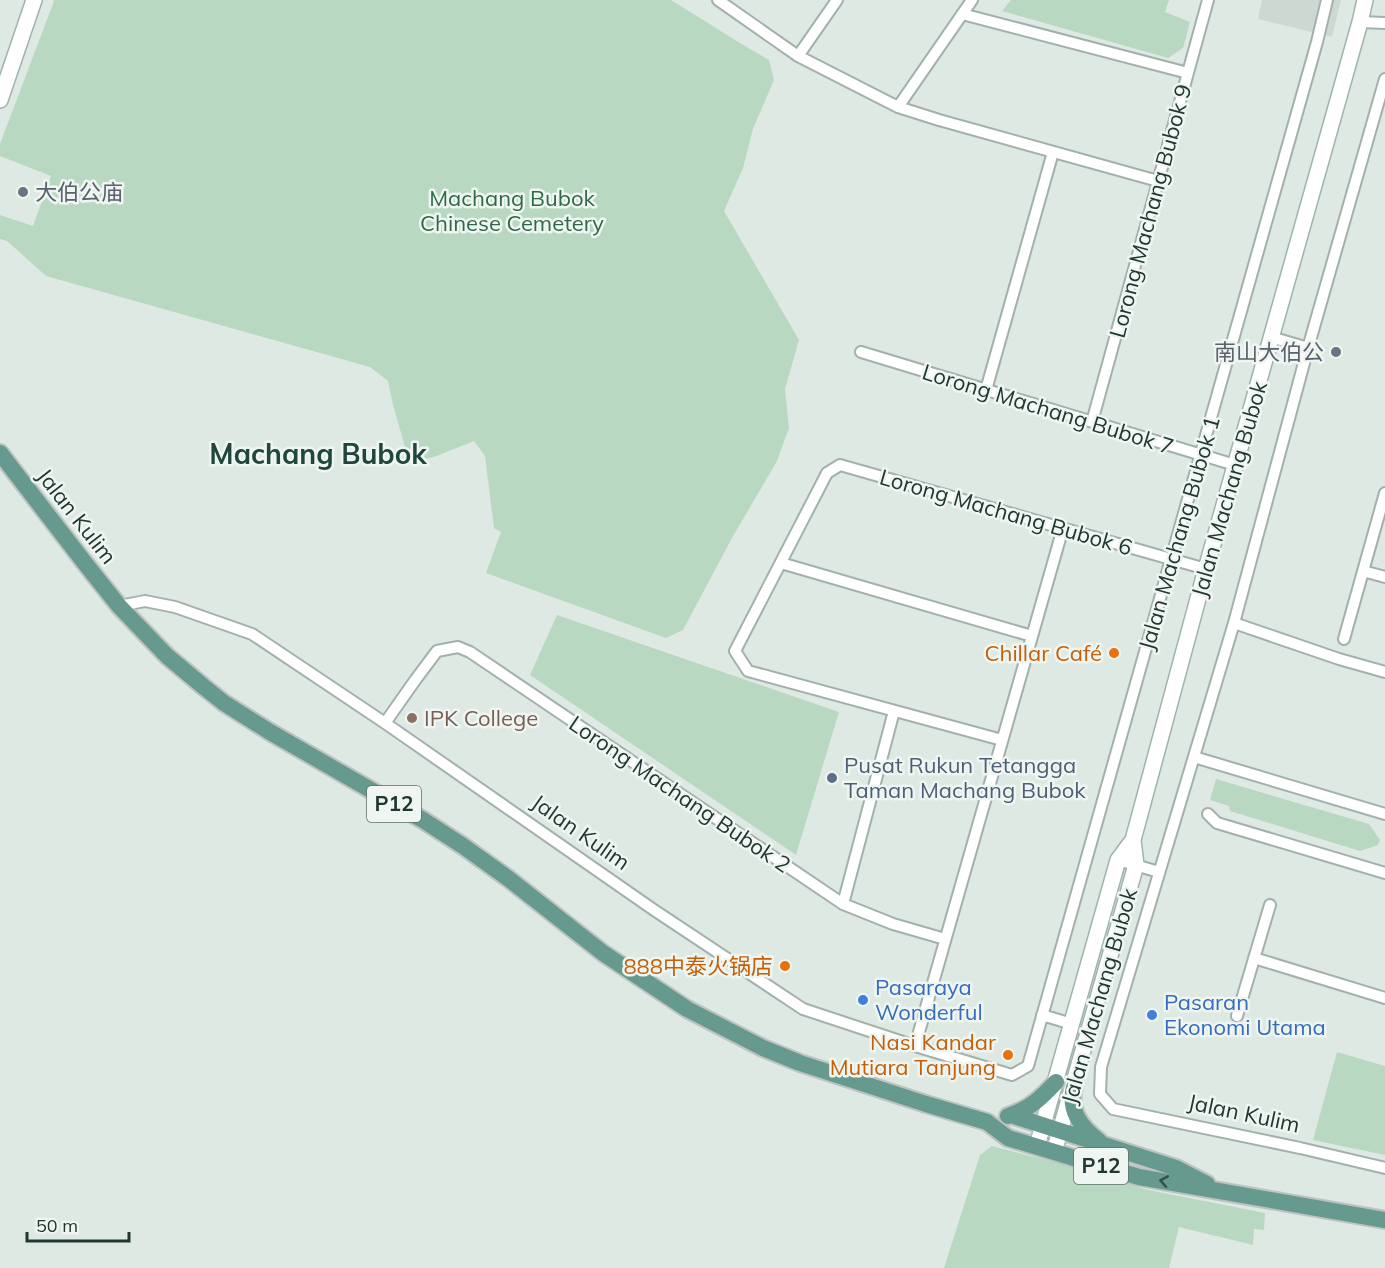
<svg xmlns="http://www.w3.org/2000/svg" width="1385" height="1268" font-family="Mulish,'Noto Sans SC',sans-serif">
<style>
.built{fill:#cdd8d3}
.green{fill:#b9d8c2}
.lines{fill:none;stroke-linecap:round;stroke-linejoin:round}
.street-casing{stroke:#a3b0ab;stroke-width:14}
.secondary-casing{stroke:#9fb3ac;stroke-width:18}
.primary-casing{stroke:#bdc3c1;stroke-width:20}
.street{stroke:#fff;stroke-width:10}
.secondary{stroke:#fff;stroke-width:15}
.primary{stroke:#679a8e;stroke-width:16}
.oneway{stroke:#335048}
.worship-dot{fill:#6b7280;stroke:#eff6f2;stroke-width:2}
.food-dot{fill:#e8710a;stroke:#eff6f2;stroke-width:2}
.education-dot{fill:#8d6e63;stroke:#eff6f2;stroke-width:2}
.service-dot{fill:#5c6f8a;stroke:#eff6f2;stroke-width:2}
.shop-dot{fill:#3f7fe0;stroke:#eff6f2;stroke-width:2}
.labels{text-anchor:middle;stroke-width:5;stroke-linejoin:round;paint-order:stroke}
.shield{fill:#eff6f2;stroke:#60706b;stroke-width:1.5}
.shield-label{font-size:21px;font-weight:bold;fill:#223731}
.worship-label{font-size:22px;fill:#5b616d;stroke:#eff6f2;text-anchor:start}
.park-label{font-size:22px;fill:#306947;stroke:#eff6f2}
.street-label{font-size:22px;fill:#223731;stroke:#eff6f2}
.food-label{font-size:22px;fill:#c56008;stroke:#eff6f2;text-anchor:end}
.education-label{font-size:22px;fill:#785e54;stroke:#eff6f2;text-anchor:start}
.service-label{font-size:22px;fill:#4e5e75;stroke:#eff6f2;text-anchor:start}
.shop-label{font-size:22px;fill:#366cbe;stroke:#eff6f2;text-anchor:start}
.district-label{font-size:28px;font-weight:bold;fill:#20463e;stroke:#eff6f2}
</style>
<rect width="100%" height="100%" fill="#dfe9e4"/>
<path class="built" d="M1262,0H1341L1332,37L1258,19Z"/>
<path class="green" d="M53,0H671L740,43L769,60L774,80L753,129L743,168L724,211L799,340L785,389L789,428L777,461L732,538L683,630L666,638L486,573L501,532L494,528L485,456L474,441L434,457L420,460L408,457L393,405L388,381L370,367L46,276L7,241L0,239V215L33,226L51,176L0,156V144L54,1Z
M1011,0H1169L1165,12L1190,22L1183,48L1168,58L1002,11Z
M557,615L839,712L796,855L530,675Z
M1216,779L1369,824L1380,840L1378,845L1360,851L1230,811L1229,806L1210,800Z
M1337,1052L1385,1066V1155L1313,1140Z
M992,1146L1077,1168L1144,1189L1265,1213L1264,1230L1254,1229L1253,1245L1179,1227L1169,1268H944L980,1155Z"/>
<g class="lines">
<defs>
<path id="street" d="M718,0L798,56L898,107L939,120L1158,181
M962,14L1188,73
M1360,22L1385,23
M798,56L837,0
M1385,79L1308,348L1234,623L1101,1067L1100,1094L1113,1109L1300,1148L1385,1168
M898,107L972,0
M1271,337L1308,348
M861,352L1235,465
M986,390L1053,152
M1092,422L1208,0
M781,563L1032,636
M1363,571L1385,577
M119,606L145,601L175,607L252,634L385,723L654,910L803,1009L915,1046L1012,1075L1028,1066L1317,42L1327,0
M1234,623L1339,659L1385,672
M1344,639L1385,493
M385,723L416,679L437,651L458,647L470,652L843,904L893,924L945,939
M1002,740L748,671L735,651L827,473L840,465L1206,569
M1194,757L1385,814
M1208,814L1217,823L1385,873
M1118,860L1159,872
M843,904L894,711
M1254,958L1385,998
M1042,1015L1072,1024
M1237,1016L1270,905
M915,1046L1063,528"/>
<path id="secondary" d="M0,100L34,0
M1037,1146L1118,860L1133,840L1206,569L1360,22L1365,0
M1054,1152L1136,865L1133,840"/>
<path id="primary" d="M0,453L84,562L119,606L167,656L204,687L224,703L270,732L423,820L463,846L509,879L603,953L687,1009L763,1048L800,1063L926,1104L987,1122L1008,1138L1094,1164L1139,1177L1385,1220
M1074,1087C1068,1111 1081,1127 1099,1141
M1011,1115L1176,1168L1207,1184
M1008,1116C1030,1109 1041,1098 1056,1082"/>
</defs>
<use href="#street" class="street-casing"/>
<use href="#secondary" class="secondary-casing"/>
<use href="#primary" class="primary-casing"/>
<use href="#street" class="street"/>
<use href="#secondary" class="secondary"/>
<use href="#primary" class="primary"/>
</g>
<defs><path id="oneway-chevron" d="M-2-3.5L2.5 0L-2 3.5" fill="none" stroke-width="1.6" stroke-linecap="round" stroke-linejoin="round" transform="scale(1.5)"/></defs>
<use class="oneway" href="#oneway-chevron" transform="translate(1164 1181) rotate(-170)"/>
<g class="worship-dot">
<circle cx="23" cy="192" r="6"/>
<circle cx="1336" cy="352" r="6"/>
</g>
<g class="food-dot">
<circle cx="1114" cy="653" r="6"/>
<circle cx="785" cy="966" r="6"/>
<circle cx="1008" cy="1055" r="6"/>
</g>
<circle class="education-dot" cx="412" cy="718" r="6"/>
<circle class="service-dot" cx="832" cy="778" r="6"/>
<g class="shop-dot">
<circle cx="863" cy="1000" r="6"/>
<circle cx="1152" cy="1015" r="6"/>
</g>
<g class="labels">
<g class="shield">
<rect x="367" y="786" width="54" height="36" rx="4.5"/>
<rect x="1074" y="1148" width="54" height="36" rx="4.5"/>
</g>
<g class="shield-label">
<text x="394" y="811">P12</text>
<text x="1101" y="1173">P12</text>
</g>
<g class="worship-label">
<text x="35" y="200">大伯公庙</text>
<text x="1324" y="360" text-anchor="end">南山大伯公</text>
</g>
<g class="park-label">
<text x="512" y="206">Machang Bubok<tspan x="512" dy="25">Chinese Cemetery</tspan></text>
</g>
<g class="street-label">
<text transform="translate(1150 211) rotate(-75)" y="8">Lorong Machang Bubok 9</text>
<text transform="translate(1048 409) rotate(17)" y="8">Lorong Machang Bubok 7</text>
<text transform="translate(1229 489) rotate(-74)" y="8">Jalan Machang Bubok</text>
<text transform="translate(1006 512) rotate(16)" y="8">Lorong Machang Bubok 6</text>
<text transform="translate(77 516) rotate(52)" y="8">Jalan Kulim</text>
<text transform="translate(1179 533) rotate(-74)" y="8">Jalan Machang Bubok 1</text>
<text transform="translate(680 794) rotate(34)" y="8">Lorong Machang Bubok 2</text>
<text transform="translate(581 832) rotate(35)" y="8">Jalan Kulim</text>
<text transform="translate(1099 996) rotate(-74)" y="8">Jalan Machang Bubok</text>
<text transform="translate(1244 1113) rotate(12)" y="8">Jalan Kulim</text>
</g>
<g class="food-label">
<text x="1102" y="661">Chillar Café</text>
<text x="773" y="974">888中泰火锅店</text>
<text x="996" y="1050">Nasi Kandar<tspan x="996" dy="25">Mutiara Tanjung</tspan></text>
</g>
<g class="education-label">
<text x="424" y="726">IPK College</text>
</g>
<g class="service-label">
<text x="844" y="773">Pusat Rukun Tetangga<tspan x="844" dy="25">Taman Machang Bubok</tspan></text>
</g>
<g class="shop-label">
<text x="875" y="995">Pasaraya<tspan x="875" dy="25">Wonderful</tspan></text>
<text x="1164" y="1010">Pasaran<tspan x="1164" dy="25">Ekonomi Utama</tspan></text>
</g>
<g class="district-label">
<text x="318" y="464">Machang Bubok</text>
</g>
</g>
<path d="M27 1232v9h102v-9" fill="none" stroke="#223731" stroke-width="3"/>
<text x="36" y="1232" font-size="18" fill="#223731" stroke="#eff6f2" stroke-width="4.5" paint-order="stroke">50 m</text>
</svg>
